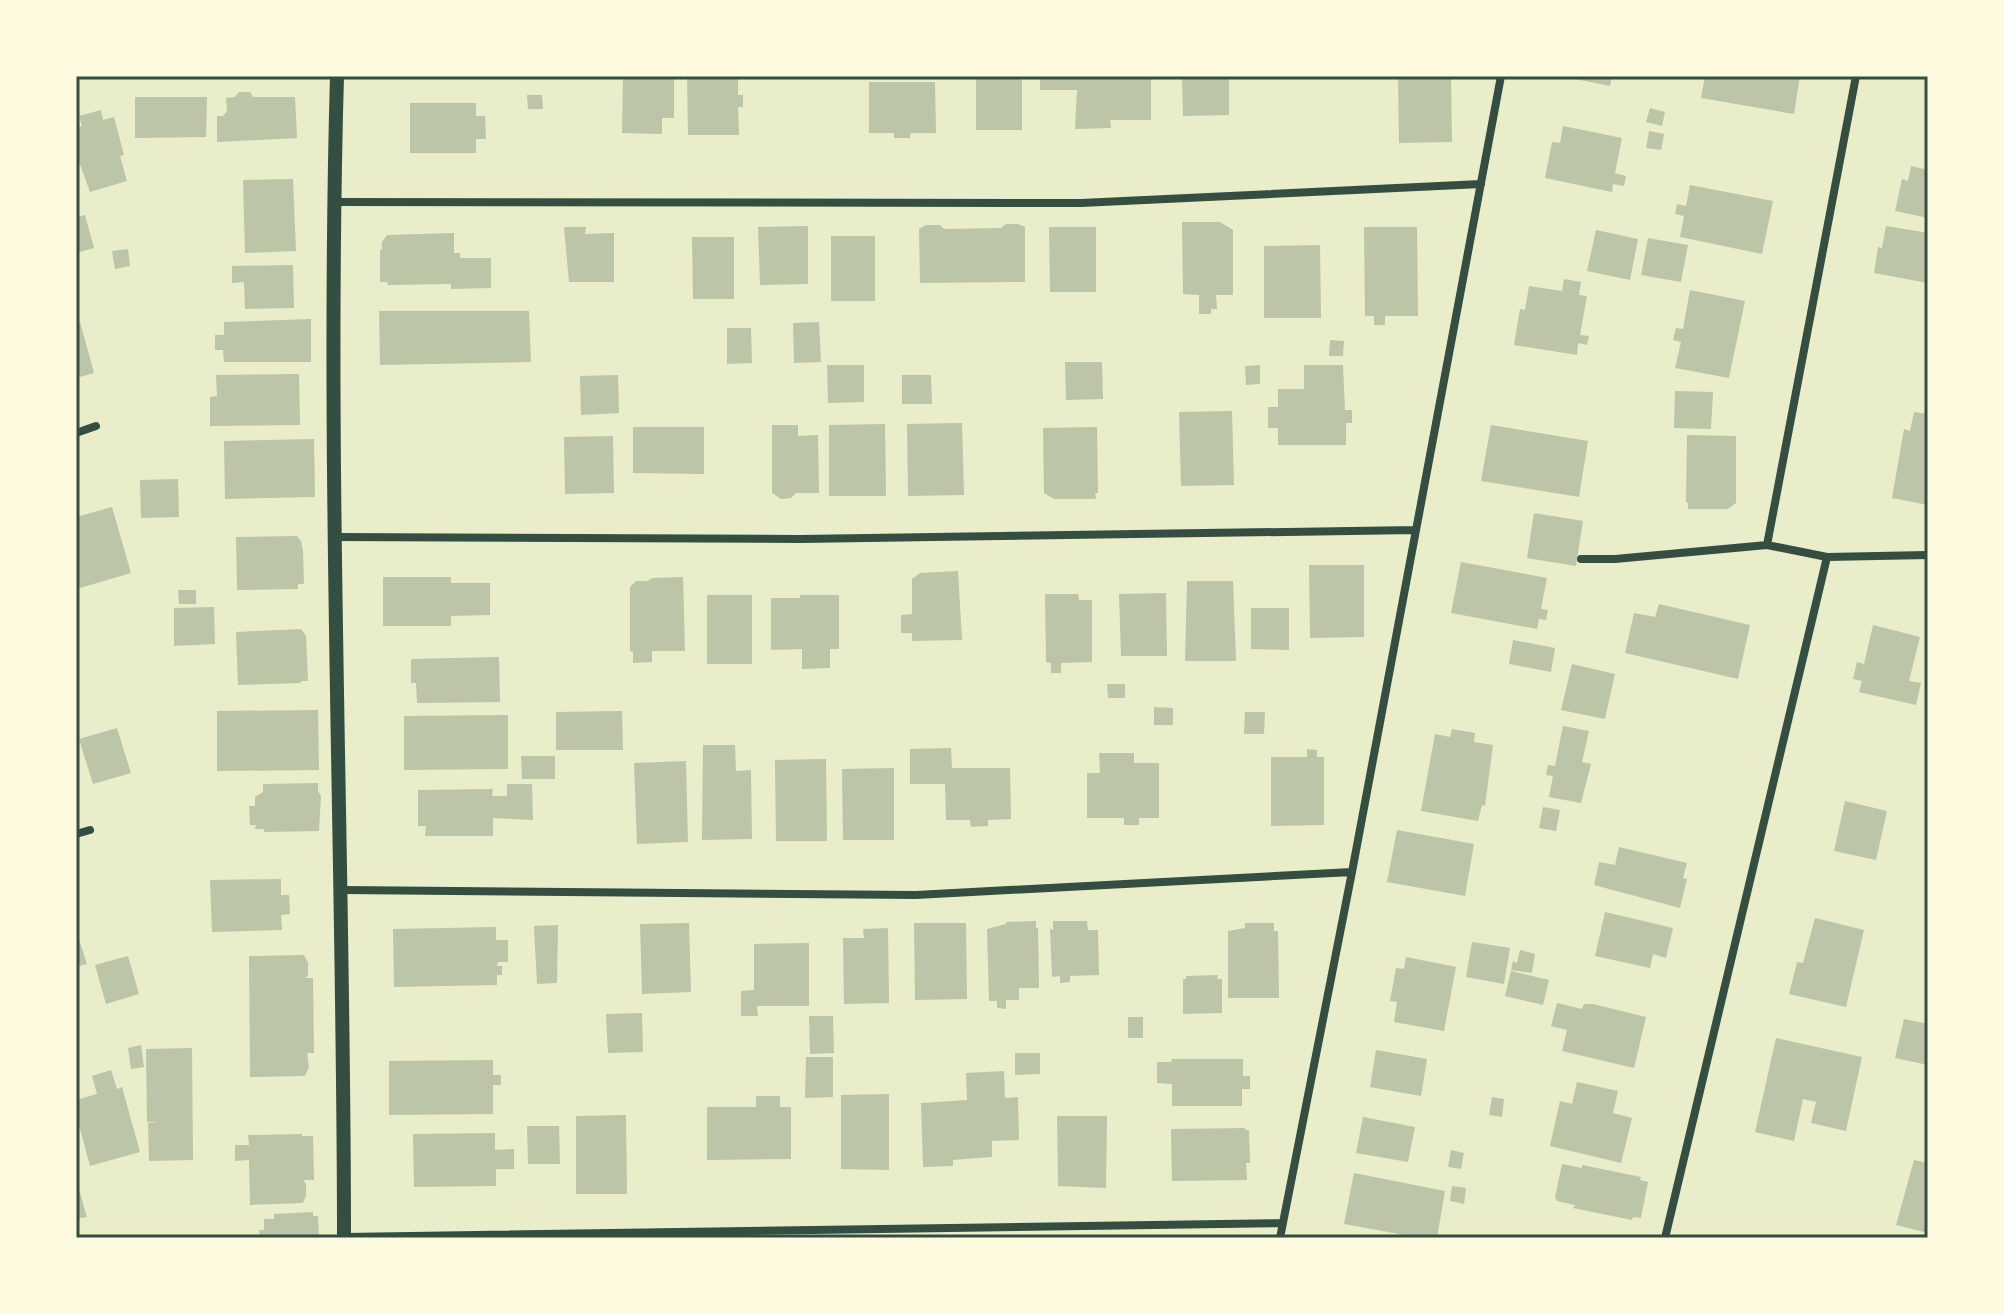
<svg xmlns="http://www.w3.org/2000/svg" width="2004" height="1314" font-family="Georgia,serif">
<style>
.building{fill:#bcc5a7}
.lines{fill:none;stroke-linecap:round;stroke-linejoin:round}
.minor{stroke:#344e41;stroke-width:8}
.tertiary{stroke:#344e41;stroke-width:14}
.neatline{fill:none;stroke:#344e41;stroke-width:3}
</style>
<rect width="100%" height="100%" fill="#e9edc9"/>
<path class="building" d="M623,76H674V118H662V134L622,133Z
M687,76H738V95H743V107H738L739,135H688Z
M976,76H1022V130H976Z
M1040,76H1151V120H1110L1111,128L1075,129L1077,90H1040Z
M1182,76H1229V115L1183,116Z
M1398,76H1451L1452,142L1399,143Z
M1560,76H1612L1610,86Z
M1705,76H1800L1794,114L1701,98Z
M869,82H935L936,133H911L910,138H894V133H869Z
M239,92H250L253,97H295L297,138L217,142V116H223L227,111L226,98L235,97Z
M527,95H542L543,109H528Z
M135,97H207L206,137L135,138Z
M410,103H476V116H485L486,139H476V153H410Z
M1650,108L1665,112L1662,126L1646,122Z
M101,110L103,120L114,117L124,155L120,156L127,181L90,192L76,153V127L82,126L79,116Z
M1563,126L1622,138L1615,173L1626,176L1624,186L1613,184L1612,192L1545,178L1552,142L1560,143Z
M1649,131L1664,134L1661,150L1646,148Z
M1911,166L1928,170V218L1895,211L1902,179L1908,181Z
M293,179L296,251L245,253L243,180Z
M1690,185L1773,201L1762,254L1680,237L1684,216L1675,214L1677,204L1686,206Z
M85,215L94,248L76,253V217Z
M1182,222H1220L1233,230V295H1216L1217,309H1211V314H1199V295L1183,294Z
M1006,224H1018L1025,227V282L920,283L919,229L926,225H940L944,229L1001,228Z
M808,226V284L760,285L758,227Z
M1886,226L1928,233V283L1874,273L1878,247L1882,248Z
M564,227H586L585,234L614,233V282H569Z
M1049,227H1096V292H1050Z
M1364,227H1417L1418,316H1385V325H1374V316H1365Z
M1596,230L1638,239L1630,280L1587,271Z
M454,233V253H460V258H491V288L451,289V284L388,285L387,282H380V250L382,249V242L387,235Z
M831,236H875V301H831Z
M692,237H734V299H693Z
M1648,238L1688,245L1681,282L1641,275Z
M1320,245L1321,318H1264V246Z
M128,249L130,266L115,269L112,251Z
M293,265L294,308L245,309L244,282L232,283V266Z
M1564,279L1581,282L1579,295L1587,296L1580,335L1589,336L1587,345L1578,343L1577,355L1514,345L1520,309L1525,310L1529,286L1562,291Z
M1690,290L1745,301L1729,378L1675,368L1681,342L1673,340L1676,328L1683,329Z
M379,311H529L531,362L380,365Z
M311,319V362H224L223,350H215V335H224V322Z
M80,322L94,373L76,378V323Z
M819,322L821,362L794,363L793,323Z
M727,328H751L752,363L727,364Z
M1330,340L1344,341L1343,356H1329Z
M1065,362H1102L1103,399L1066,400Z
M827,365H864V402L828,403Z
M1260,365V384L1246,385L1245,366Z
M1304,365H1343L1345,410H1352V423H1346V445H1278V428H1268V407H1278V389H1304Z
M299,374L300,425L210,426V397L217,396L216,375Z
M618,375L619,413L581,415L580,376Z
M902,375H931L932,404H902Z
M1675,391L1713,392L1711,429L1674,428Z
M1232,411L1234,485L1181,486L1179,412Z
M1914,412L1928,414V505L1892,498L1904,429L1910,431Z
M962,423L964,495L908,496L907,424Z
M885,424L886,496H829V425Z
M772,425H798V436L818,435L819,493H796L791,498L781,499L772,493Z
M1491,425L1588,441L1579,497L1481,481Z
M633,427H704V474L633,473Z
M1097,427L1098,493H1095L1096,499H1054L1044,493L1043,428Z
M1687,435L1736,436V503L1728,509H1688V503L1686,502Z
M613,436L614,493L565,494L564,437Z
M314,439L315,497L225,499L224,441Z
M178,479L179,517L141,518L140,480Z
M112,507L131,573L80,588L76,574V517Z
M1534,513L1583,521L1576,566L1527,558Z
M297,536L301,541L303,551L304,584H298V589L237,590L236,537Z
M1461,562L1547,578L1541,609L1548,610L1546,620L1539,619L1537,629L1451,613Z
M1309,565H1364V637L1310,638Z
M958,571L962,640L912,641V633H901V615L912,614V579L920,573Z
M383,577H451V583H490V615L451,616V626H383Z
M683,577L685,651H652V662L633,663V652L630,651V587L636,581H648L652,578Z
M1187,581H1233L1236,661H1185Z
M178,590H196V604H179Z
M1166,593L1167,656H1121L1119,594Z
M1045,594H1078L1079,600H1092V662L1061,663V673H1051V663L1046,662Z
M707,595H752V664H707Z
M800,595H839V649H830V668L802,669V649L771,650V598H800Z
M1659,604L1750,625L1738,679L1625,653L1634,613L1655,617Z
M214,607L215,644L174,646V608Z
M1251,608H1289V650L1251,649Z
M1873,625L1920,637L1909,681L1921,683L1916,705L1859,692L1862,681L1853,679L1857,662L1864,664Z
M301,629L306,636L308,681H301V683L238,685L236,632Z
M1513,640L1555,648L1551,672L1509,664Z
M499,657L500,702L417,703L416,683H411V659Z
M1572,664L1615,674L1605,719L1561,710Z
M1107,684H1125V698H1108Z
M1154,707L1173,708V725H1154Z
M318,710L319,770L217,771V711Z
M622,711L623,750H556V712Z
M1245,712H1265L1264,734H1244Z
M508,715V769L404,770V716Z
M1563,726L1589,731L1582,762L1591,764L1581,803L1549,797L1553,776L1546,775L1548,765L1555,766Z
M117,728L131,773L93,784L79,739Z
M1452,729L1475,733L1474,742L1493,745L1485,806L1482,805L1478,821L1421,811L1435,734L1450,737Z
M703,745H735L736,771L751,770L752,839L702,840Z
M951,748L952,768H1010L1011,819L988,820V826L971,827L970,820H946L945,784H910V749Z
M1307,749L1317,750V757H1324V825L1271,826V757H1307Z
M1099,753H1134V763H1159V818H1139V825H1124V818H1087V773H1100Z
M521,756H555V779H522Z
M826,759L827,841H776L775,760Z
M686,761L688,842L637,844L634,763Z
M894,768V840H843L842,769Z
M318,783V791L321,796L319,831L264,832V829H255L256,825H250L249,806H255V797L263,792V784Z
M507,784H532L533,820L493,818V836H425L426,826H418V790L493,789L492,796H507Z
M1845,801L1887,811L1876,860L1834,851Z
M1543,807L1560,810L1556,831L1539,828Z
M1397,830L1474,844L1465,896L1387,882Z
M1619,847L1687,863L1683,878L1687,879L1680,908L1594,885L1599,862L1615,865Z
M281,879V895H289L290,914L281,915L282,930L212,932L210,880Z
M1605,912L1673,928L1666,958L1653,954L1650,968L1595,956Z
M1815,918L1864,930L1846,1007L1789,994L1797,962L1803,963Z
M1036,921V928H1038L1039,988H1019V1000H1006V1009L997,1008V1001H989L987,929L1006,924V922Z
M1053,921H1087L1088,930H1098L1099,975L1070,976V982L1060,983V976L1052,977L1050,929L1053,930Z
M689,923L691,992L642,994L640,924Z
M914,923H966L967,999L915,1000Z
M1245,923H1274V931H1278L1279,998H1228V931L1245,928Z
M558,925L557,983L537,984L534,926Z
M496,927V940H508V962H498L497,966H502V975H497V985L394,987L393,929Z
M888,928L889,1003L844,1004L843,938H864L863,929Z
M76,930L87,964L76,967Z
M1472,942L1510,948L1504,984L1466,977Z
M809,943V1006H757L758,1016H741V991L754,990V944Z
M1520,950L1535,954L1532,973L1511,970L1513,961L1517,963Z
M304,955L308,963V976L305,978H313L314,1053H307L309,1067L305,1076L250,1077L249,956Z
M128,956L139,994L106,1004L95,965Z
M1406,957L1456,967L1444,1031L1394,1022L1397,1002L1390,1001L1396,968L1404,969Z
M1511,971L1549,980L1543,1005L1505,996Z
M1218,975L1217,979H1222V1013L1183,1014V979H1186V976Z
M1557,1003L1582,1009L1584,1004H1593L1646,1017L1634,1068L1562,1051L1567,1030L1551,1026Z
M642,1013L643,1052L608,1053L606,1014Z
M809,1016H833L834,1053L810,1054Z
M1128,1017H1143V1038H1128Z
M1904,1019L1928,1024V1065L1895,1058Z
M1776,1038L1862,1057L1846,1131L1811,1123L1816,1102L1803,1099L1794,1141L1755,1132Z
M141,1045L144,1067L131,1069L128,1048Z
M192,1048L193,1160L149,1161L148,1123L158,1122H147L146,1049Z
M1376,1050L1427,1059L1421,1096L1370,1087Z
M1015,1053H1040V1074L1015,1075Z
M806,1057H833V1097L805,1098Z
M1172,1059H1243V1076H1250V1089H1242V1106H1172V1084L1157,1083V1062H1171Z
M493,1060V1075H501V1085H493V1114L389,1115V1061Z
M111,1070L117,1089L122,1087L140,1152L90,1166L76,1114V1100L97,1094L92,1076Z
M1004,1071L1005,1098L1018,1097L1019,1140L992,1141V1157L953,1160V1166L923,1167L921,1103L967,1100L966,1073Z
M1577,1082L1618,1091L1613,1113L1632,1118L1621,1163L1550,1146L1560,1101L1572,1104Z
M889,1094V1170L841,1169V1095Z
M756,1096H780V1107H791V1159L707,1160V1107H756Z
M1492,1097L1504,1099L1502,1117L1489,1115Z
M626,1115L627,1194H576V1116Z
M1057,1116H1107L1106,1188L1058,1186Z
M1363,1117L1415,1127L1408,1162L1356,1153Z
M527,1126H559L560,1164H528Z
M1245,1128V1130H1249L1250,1163H1246L1247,1180L1172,1181L1171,1129Z
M495,1133V1150L514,1149V1169H496V1186L414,1187L413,1134Z
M302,1134V1136H313L314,1180H303L306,1184V1195L303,1203L250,1205L249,1160L235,1161V1145H249L248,1135Z
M1451,1150L1464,1153L1461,1169L1448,1167Z
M1914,1160L1928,1163V1233L1896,1225Z
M1562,1164L1582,1168V1165L1641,1177L1640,1180L1648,1182L1641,1218L1633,1217L1632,1220L1573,1208L1575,1205L1557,1201L1555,1197Z
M1354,1173L1445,1191L1437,1238H1421L1344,1224Z
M76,1179L87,1217L76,1219Z
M1452,1186L1466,1188L1464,1204L1450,1201Z
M313,1212V1216H318L319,1238H260L259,1230H264V1219H274V1214Z"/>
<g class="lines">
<path class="minor" d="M334,202L1081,203L1481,184
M76,433L96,426
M335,537L800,539L1416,530
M1767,545L1856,76
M1581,559H1615L1767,545L1827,557L1928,555
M76,834L90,830
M342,890L916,895L1352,872
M344,1237L1283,1223
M1280,1238L1352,872L1501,76
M1665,1238L1827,557"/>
<path class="tertiary" d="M337,76C326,463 344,851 344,1238"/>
</g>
<rect width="2004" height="1314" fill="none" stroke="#fefae0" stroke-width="156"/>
<rect x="78" y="78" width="1848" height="1158" class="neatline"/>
</svg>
